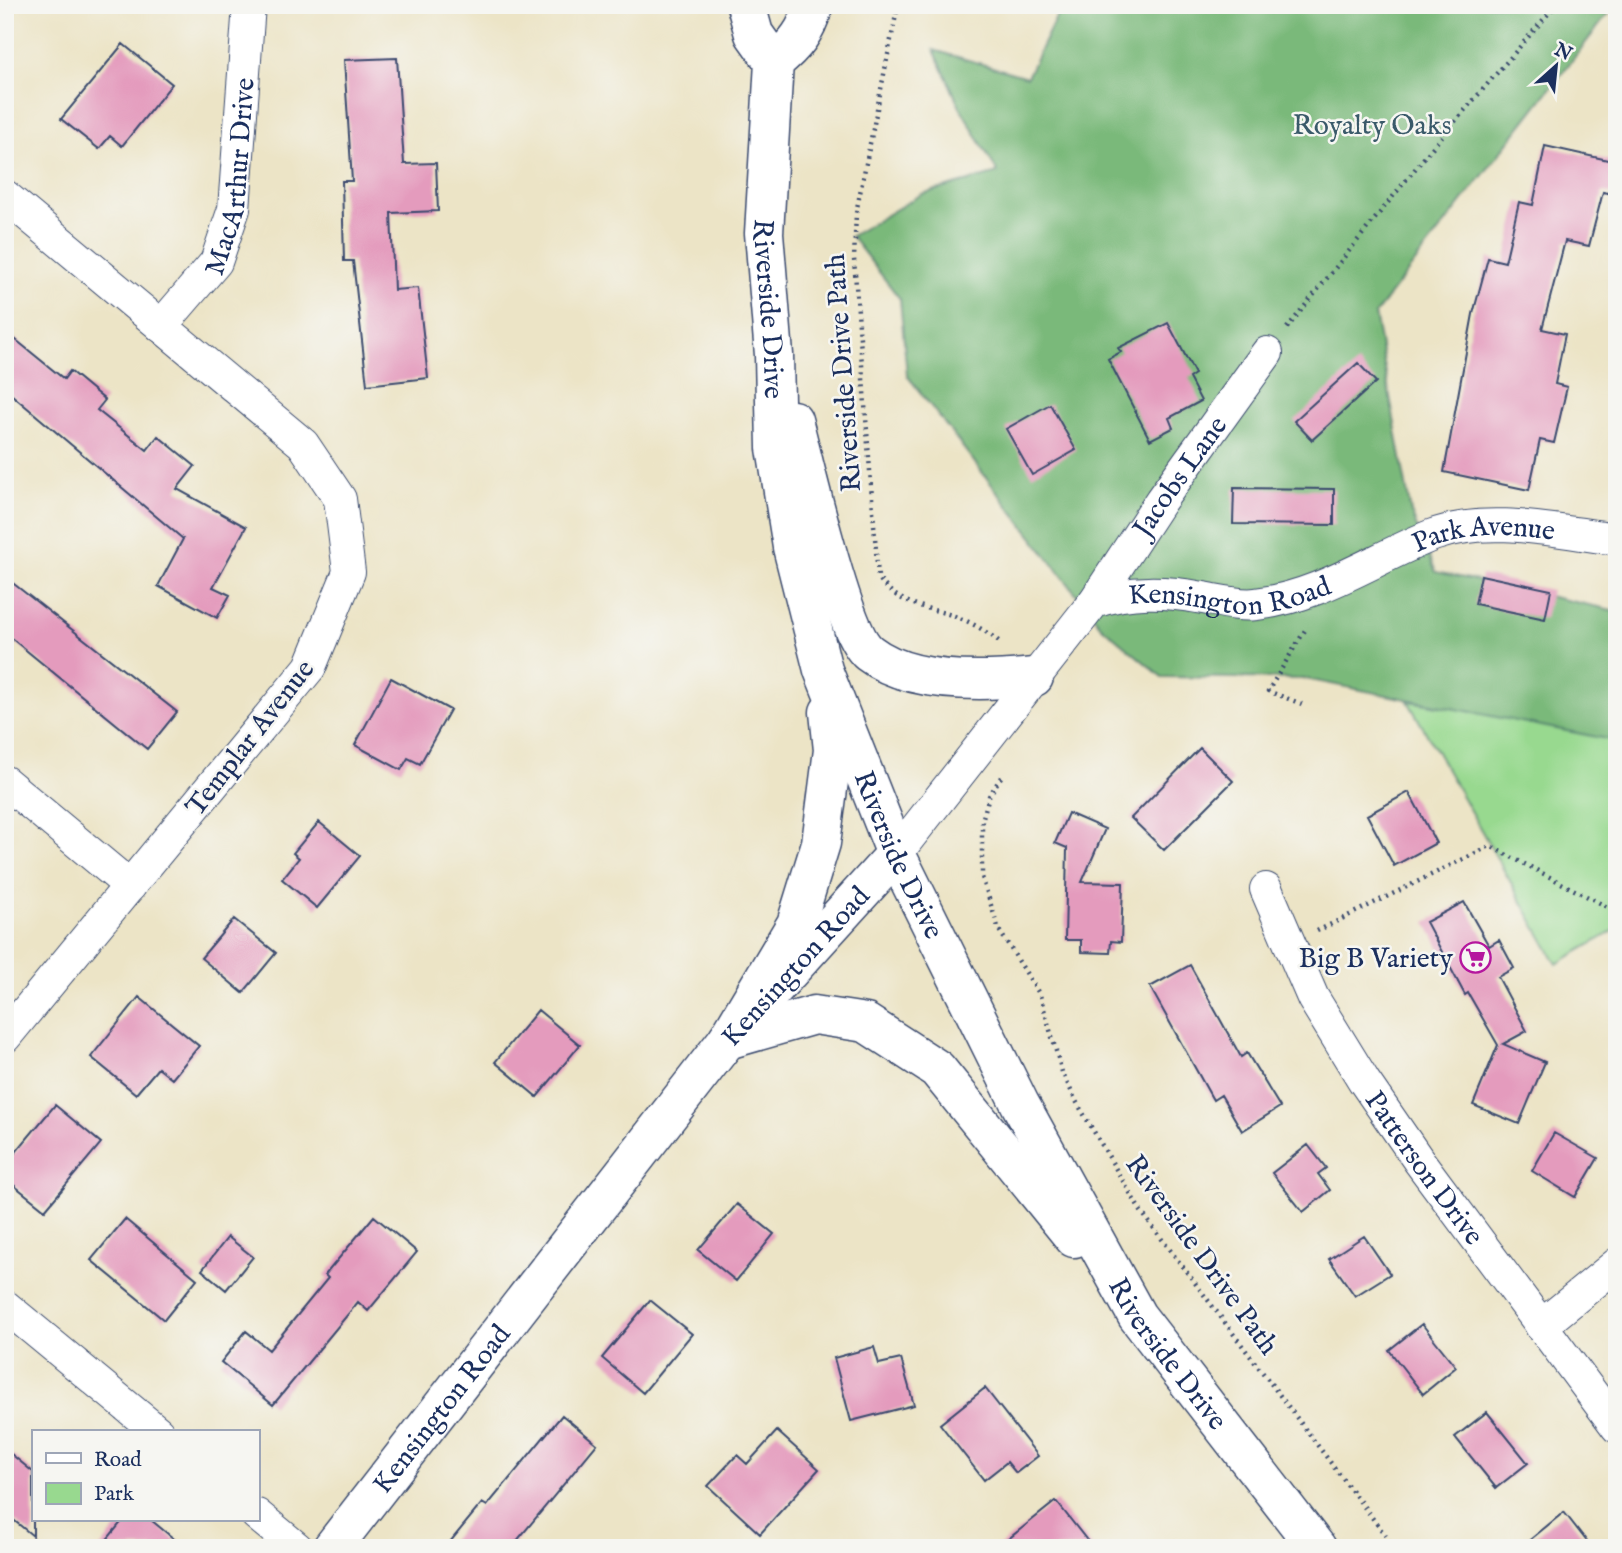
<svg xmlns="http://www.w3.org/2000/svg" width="1622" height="1553" font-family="'IM FELL English',serif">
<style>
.green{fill:#98d98f;stroke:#5a8476;stroke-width:2}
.forest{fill:#7ab97a;stroke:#4a746c;stroke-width:2}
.building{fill:#e49bbd}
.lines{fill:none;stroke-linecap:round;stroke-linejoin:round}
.minor-casing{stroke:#3a4a6e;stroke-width:34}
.tertiary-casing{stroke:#3a4a6e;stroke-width:41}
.trunk-casing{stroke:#3a4a6e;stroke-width:41}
.path{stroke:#3a4a6e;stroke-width:4.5;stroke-dasharray:2 5;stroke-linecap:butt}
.minor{stroke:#fff;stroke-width:32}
.tertiary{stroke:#fff;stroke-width:38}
.trunk{stroke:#fff;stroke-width:38}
.labels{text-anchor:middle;stroke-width:5;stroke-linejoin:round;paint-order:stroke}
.park-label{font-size:28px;fill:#3a5a6a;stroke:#f6f6f2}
.street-label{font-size:28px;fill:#1b2f5e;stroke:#f6f6f2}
.poi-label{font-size:28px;fill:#1b2f5e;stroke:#f6f6f2;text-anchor:end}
</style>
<rect width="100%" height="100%" fill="#f6f6f2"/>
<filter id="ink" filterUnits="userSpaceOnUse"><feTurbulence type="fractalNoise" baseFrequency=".0143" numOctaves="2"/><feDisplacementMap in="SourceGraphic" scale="14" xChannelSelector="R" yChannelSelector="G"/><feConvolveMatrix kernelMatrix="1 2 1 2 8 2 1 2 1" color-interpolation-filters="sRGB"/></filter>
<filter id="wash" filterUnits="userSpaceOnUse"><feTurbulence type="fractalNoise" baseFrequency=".00686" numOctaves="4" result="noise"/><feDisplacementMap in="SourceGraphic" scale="28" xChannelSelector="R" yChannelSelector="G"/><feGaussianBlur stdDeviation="1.57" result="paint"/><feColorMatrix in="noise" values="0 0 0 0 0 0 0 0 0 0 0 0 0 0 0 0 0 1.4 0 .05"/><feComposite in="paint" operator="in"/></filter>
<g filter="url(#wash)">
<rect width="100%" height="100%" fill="#ece4c6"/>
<path class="green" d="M1408,701L1505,717L1617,740V929L1557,964Z"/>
<path class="forest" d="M1062,5H1615L1375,314L1411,513L1436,572L1617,611V741L1306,679L1162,677L1101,626L907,375L900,299L851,236L922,194L998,173L960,107L934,50L1027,77Z"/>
<g id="blocks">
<path class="building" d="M123,44L172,84L122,146L110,136L99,149L61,119Z
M397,58L404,164L436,163L438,211L391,213L394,290L418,288L428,378L367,385L353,261H344L342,181H352L344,60Z
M1545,146L1617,162V195L1603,192L1589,246L1565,241L1542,329L1565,334L1555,384L1567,387L1554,443L1540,440L1529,490L1444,472L1473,314L1488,258L1505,262L1519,202L1533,205Z
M1168,323L1195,374L1189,378L1201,401L1169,418L1173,428L1150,440L1108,359L1121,352L1118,348Z
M5,331L64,379L70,371L105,400L97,410L147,450L158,436L179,453L195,466L177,489L246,527L213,587L230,595L217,618L158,586L183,539L5,389Z
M1358,363L1376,382L1312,440L1294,421Z
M1050,404L1076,450L1032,475L1006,429Z
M1234,488L1334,489V525L1233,524Z
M1481,575L1551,590L1545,619L1475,604Z
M5,577L177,712L147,749L5,633Z
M391,678L450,710L420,764L408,758L401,770L355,745Z
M1200,748L1233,781L1164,850L1131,818Z
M1409,792L1436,843L1394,866L1367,815Z
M1068,813L1105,829L1082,882L1123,883L1121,942L1111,941L1110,953L1081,952V940H1065L1067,848L1055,843Z
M319,822L360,856L317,908L282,879L299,858L293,853Z
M1464,902L1489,946L1499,940L1514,968L1498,977L1527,1031L1503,1044L1545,1062L1519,1124L1473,1105L1498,1045L1468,993L1465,995L1426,922Z
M234,919L276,953L243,993L201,958Z
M1190,965L1241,1057L1247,1053L1280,1107L1242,1131L1221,1095L1213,1100L1150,987Z
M139,997L199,1046L172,1079L158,1068L136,1094L91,1057Z
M538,1010L580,1045L537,1097L495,1062Z
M55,1105L101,1143L45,1210L5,1178V1165Z
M1554,1133L1598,1158L1575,1197L1532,1171Z
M1308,1145L1326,1168L1318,1174L1330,1190L1303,1212L1272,1173Z
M737,1204L774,1234L736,1281L698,1250Z
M374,1216L417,1252L368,1311L358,1302L273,1405L221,1362L246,1331L269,1350L328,1278L325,1275Z
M125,1219L197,1279L164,1320L91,1260Z
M1364,1236L1390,1274L1355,1296L1329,1259Z
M228,1237L253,1257L226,1290L202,1270Z
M650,1300L692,1334L643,1393L602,1358Z
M1422,1324L1456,1367L1423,1394L1389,1350Z
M874,1347L879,1364L901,1359L914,1405L851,1421L834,1358Z
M985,1388L1038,1456L1016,1473L1007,1462L984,1480L940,1424Z
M1487,1412L1528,1463L1496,1488L1455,1437Z
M562,1415L597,1444L511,1548H445L482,1503L487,1506Z
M777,1431L819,1469L760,1534L708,1486L737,1455L747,1464Z
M5,1449L33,1472V1536L5,1513Z
M1056,1501L1093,1548H997Z
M1564,1512L1592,1548H1520Z
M123,1520H151L185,1548H100Z"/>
</g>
</g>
<g filter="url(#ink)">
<use href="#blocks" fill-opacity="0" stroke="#3a4a6e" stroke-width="2"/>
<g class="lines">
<defs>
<g id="minor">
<path d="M5,196L303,444L340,499L349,572L310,667L5,1037"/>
<path id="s1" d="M161,326L216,262L234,209L249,5"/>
<path id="s2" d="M1094,602L1161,500L1267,353"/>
<path d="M5,782L130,886"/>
<path id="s3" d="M896,854L1094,602C1131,590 1165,591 1203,598C1220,601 1239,606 1256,604C1320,597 1374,558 1433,535C1489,514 1559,532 1617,539"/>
<path id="s4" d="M1266,889L1313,998L1364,1081L1419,1161L1617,1427"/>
<path d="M5,1306L158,1432"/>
<path d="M1541,1326L1617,1264"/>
<path d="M257,1515L297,1548"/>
</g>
<g id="tertiary">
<path id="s5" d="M332,1548L727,1040L896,854"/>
</g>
<g id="trunk">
<path id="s6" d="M746,5L754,34L774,62L764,233L774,355L776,448L792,547L823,670L896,854L1020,1104L1137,1316L1317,1548"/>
<path d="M774,62C796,45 806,31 814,5"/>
<path d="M793,420C804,461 842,632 869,653C910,685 985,682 1034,677"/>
<path d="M727,1040L814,1015L866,1023L937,1069L1074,1238"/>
<path d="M727,1040L796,924L821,843L833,750L829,712"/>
</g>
</defs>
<use href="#minor" class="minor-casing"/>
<use href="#tertiary" class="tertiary-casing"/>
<use href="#trunk" class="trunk-casing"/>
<path class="path" d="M898,5L856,213L854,259L878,577C895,603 921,606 948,614C967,619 986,631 1001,643
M1287,328L1432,148L1556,5
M1302,704L1268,691L1307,627
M1001,777L989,796L982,821V877L999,930L1040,995L1062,1072L1076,1101L1140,1210L1395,1548
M1317,931L1490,846L1617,912"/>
<use href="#minor" class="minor"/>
<use href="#tertiary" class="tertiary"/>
<use href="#trunk" class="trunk"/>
</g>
</g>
<defs>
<symbol id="supermarket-ring" viewBox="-11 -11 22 22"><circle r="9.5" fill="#f6f6f2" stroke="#b5179e" stroke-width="1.5"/><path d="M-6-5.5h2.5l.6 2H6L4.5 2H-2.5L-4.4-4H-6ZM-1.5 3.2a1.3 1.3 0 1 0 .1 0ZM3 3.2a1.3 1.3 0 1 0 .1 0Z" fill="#b5179e"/></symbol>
</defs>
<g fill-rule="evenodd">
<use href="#supermarket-ring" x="1458" y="940" width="35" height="35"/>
</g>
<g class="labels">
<g class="park-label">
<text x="1372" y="134">Royalty Oaks</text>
</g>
<g class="street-label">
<text dy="10" stroke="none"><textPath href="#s1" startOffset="172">MacArthur Drive</textPath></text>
<text dy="10" stroke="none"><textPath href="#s6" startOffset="312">Riverside Drive</textPath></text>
<text transform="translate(842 373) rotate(-94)" y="10">Riverside Drive Path</text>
<text dy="10" stroke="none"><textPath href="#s2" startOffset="152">Jacobs Lane</textPath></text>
<text dy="10" stroke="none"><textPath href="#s3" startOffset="726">Park Avenue</textPath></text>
<text dy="10" stroke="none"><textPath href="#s3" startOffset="458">Kensington Road</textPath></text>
<text transform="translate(249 737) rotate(-52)" y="10">Templar Avenue</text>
<text dy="10" stroke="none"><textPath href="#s6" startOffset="878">Riverside Drive</textPath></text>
<text dy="10" stroke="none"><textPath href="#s5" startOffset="744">Kensington Road</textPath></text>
<text dy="10" stroke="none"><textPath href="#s4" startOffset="322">Patterson Drive</textPath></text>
<text transform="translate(1203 1254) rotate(54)" y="10">Riverside Drive Path</text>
<text dy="10" stroke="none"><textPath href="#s6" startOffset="1446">Riverside Drive</textPath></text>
<text dy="10" stroke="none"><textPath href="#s5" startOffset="177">Kensington Road</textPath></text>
</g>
<g class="poi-label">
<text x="1453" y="967">Big B Variety</text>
</g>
</g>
<rect width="1622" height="1553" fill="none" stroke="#f6f6f2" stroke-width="28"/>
<rect x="32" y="1430" width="228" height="91" fill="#f6f6f2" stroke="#9ea6b7" stroke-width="2"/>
<rect x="46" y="1453" width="35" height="10" fill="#ffffff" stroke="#9ea6b7" stroke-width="2"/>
<text x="94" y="1466" font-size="21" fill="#1b2f5e">Road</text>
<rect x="46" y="1483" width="35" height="21" fill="#98d98f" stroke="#9ea6b7" stroke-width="2"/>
<text x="94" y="1500" font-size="21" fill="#1b2f5e">Park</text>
<g transform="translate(1556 66) rotate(27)" stroke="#f6f6f2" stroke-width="5" paint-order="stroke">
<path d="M0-5L12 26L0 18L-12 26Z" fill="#1b2f5e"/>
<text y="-10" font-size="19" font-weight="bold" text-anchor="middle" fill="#1b2f5e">N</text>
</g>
</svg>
